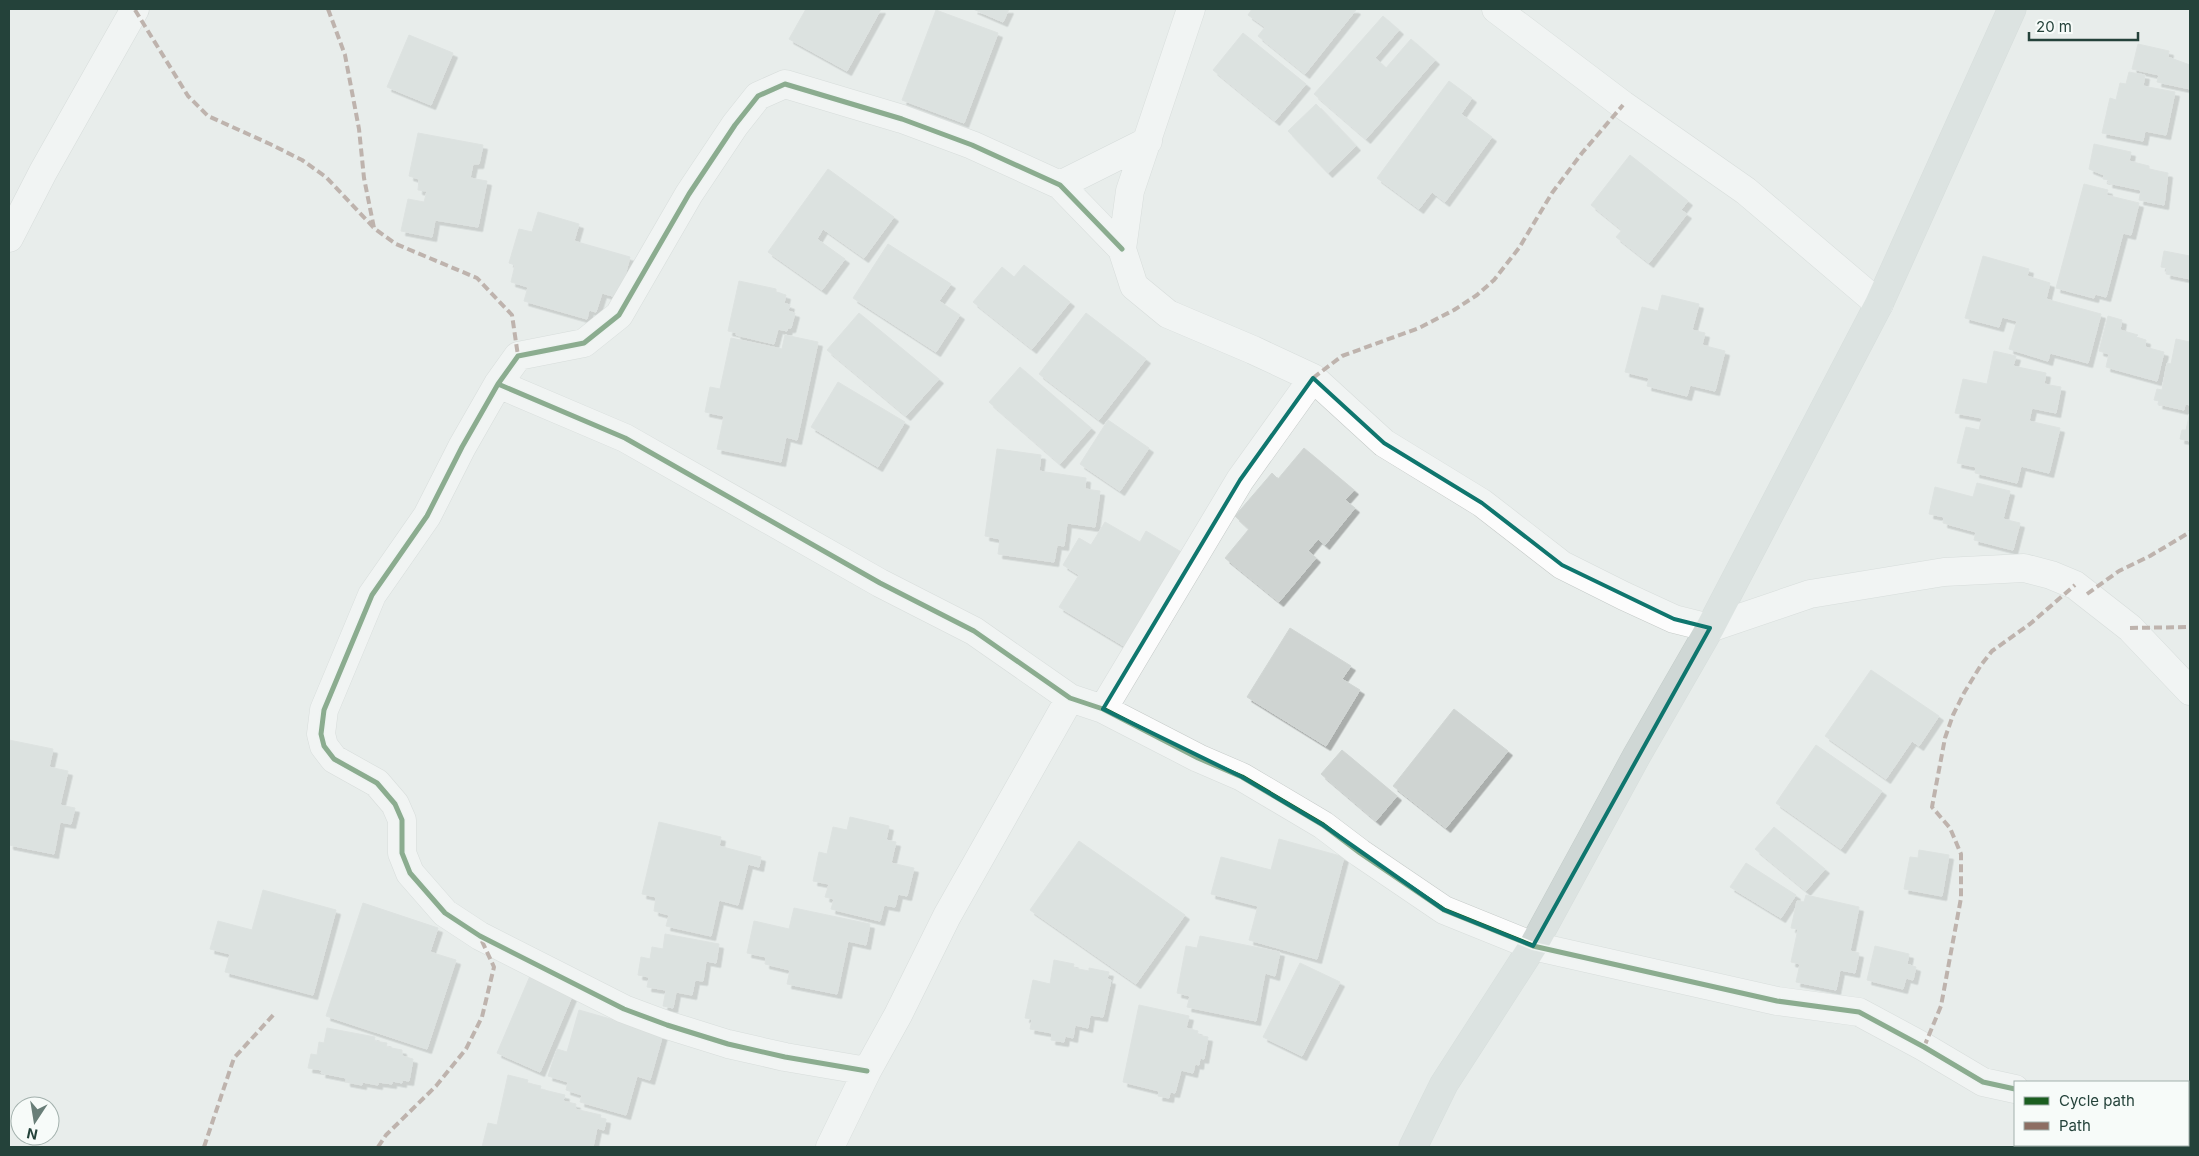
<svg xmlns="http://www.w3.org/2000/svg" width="2199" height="1156" font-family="Inter,sans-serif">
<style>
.building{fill:#cfd4d2;stroke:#d1d6d4;filter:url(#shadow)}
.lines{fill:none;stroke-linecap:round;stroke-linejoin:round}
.minor-casing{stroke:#c5cac8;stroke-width:29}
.major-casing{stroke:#c3ccc9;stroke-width:29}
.minor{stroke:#fcfcfc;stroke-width:28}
.major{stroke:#cfd7d5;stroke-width:28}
.quiet{stroke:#8d6e63;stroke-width:4;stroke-dasharray:8 4;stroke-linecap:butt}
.cycleway-casing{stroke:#f7fbf9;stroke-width:8}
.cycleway{stroke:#1b5e20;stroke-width:5}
.marked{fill:none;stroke:#0f766e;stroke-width:4;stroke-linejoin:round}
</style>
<defs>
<filter id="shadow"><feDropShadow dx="4.5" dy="4.5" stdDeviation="0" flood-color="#0004"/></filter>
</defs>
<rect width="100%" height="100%" fill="#e8edeb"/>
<path class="building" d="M806,9H881L847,71L789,39Z
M973,9H1009L1003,22Z
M1252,9H1354L1356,10L1305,74L1258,36L1265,27L1248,15Z
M936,10L998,33L964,123L902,100Z
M1383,16L1399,30L1375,58L1386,68L1411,39L1435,60L1366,139L1314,94Z
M1243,33L1306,84L1275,121L1213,70Z
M409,35L453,53L431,105L387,87Z
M2138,44L2169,51L2168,57L2190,65V91V89L2157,82L2159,75L2132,69Z
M2129,72L2145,75L2143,86L2175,92L2166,135L2145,131L2143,141L2102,133L2110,98L2116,100L2120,83L2126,84Z
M1449,81L1472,98L1461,114L1492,137L1445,202L1432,192L1419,209L1377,178Z
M1316,104L1356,146L1328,173L1288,131Z
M418,133L483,145L479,164H473L470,178L487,181L478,227L435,220L432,237L401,231L408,199L424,202L427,191L418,190L419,179L409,176Z
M2094,144L2131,152L2129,161L2149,166V169L2168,173L2164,205L2139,200L2141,190L2108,183L2109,180L2103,179L2104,175L2089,169Z
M1630,155L1688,201L1681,210L1687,214L1649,263L1616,237L1622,230L1591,205Z
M828,169L894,217L864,258L823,229L817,239L845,259L822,290L768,252Z
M2084,184L2108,190L2106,195L2139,203L2131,235L2123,233L2106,297L2095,294L2094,298L2056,288Z
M538,212L579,224L574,241L630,257L619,298L602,293L596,312L589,310L587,319L524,301L528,287L511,282L515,265L509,263L519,229L532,232Z
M888,244L951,284L939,301L960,315L936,352L853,298Z
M2164,251L2190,256V279L2166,274L2167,268L2161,267Z
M1983,256L2029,269L2027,276L2050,283L2046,299L2101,314L2088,363L2050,353L2048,361L2009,349L2017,321L2002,317L1999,327L1965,318Z
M1024,265L1070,302L1032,349L973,302L1002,267L1014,277Z
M739,281L776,289V292L786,295L784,303L790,305L788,311L795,313L791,328H788L787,331L778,329L774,344L736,335L737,333L728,331Z
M1662,295L1699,304L1692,330L1705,333L1702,345L1725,351L1715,391L1690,385L1687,396L1647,386L1649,378L1625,372L1642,307L1658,311Z
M859,313L939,379L906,416L827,350Z
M1086,313L1146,359L1099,420L1039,374Z
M2108,316L2122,320L2120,330L2138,335L2136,337L2146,340L2145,347L2164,352L2157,381L2106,367L2109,354L2099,351Z
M785,335L818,342L797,440L786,437L781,462L717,449L724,416L705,412L710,387L720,389L731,338L782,349Z
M2176,339L2190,342V405L2185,404L2184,410L2158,404L2159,401L2154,400L2157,389L2162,390L2167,363L2171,364Z
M1994,351L2016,356L2013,366L2046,373L2044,384L2061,387L2056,413L2032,408L2029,421L2060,428L2049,473L2021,466L2017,483L1975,473L1976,467L1957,463L1966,427L1979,430L1982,418L1955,413L1963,379L1987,384Z
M1020,367L1091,428L1060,464L989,402Z
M838,382L905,422L878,467L811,427Z
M2190,412V441L2180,439L2182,430H2186Z
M1108,420L1149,448L1120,491L1080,464Z
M1304,448L1354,490L1345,500L1355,508L1325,545L1318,539L1308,551L1316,558L1279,602L1225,558L1249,529L1235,516L1272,473L1278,479Z
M997,449L1041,455L1039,471L1086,478L1085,489L1100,491L1095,527L1067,523L1064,546L1057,545L1054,562L998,554L1000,539L985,536Z
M1977,483L2010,491L2003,519L2020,523L2013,550L1974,540L1976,532L1943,523L1944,517L1929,514L1935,487L1973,497Z
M1105,522L1140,542L1146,531L1183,553L1127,648L1059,607L1079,575L1063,565L1079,538L1091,545Z
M1290,628L1351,666L1342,679L1360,690L1326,746L1247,697Z
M1871,670L1939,716L1919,746L1912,741L1886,779L1825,736Z
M1454,709L1508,751L1446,828L1393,786Z
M9,740L53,749L49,767L68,771L60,805L75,808L71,824L60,822L54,854L9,845Z
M1816,745L1882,791L1841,849L1776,803Z
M1342,750L1397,796L1376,821L1321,774Z
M850,817L889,826L886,840L896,842L891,863L914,868L907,896L898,894L895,907L884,905L880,921L831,909L834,899L825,897L829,884L813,881L819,852L827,854L833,827L847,830Z
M659,822L721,837L719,846L761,857L759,867L748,864L738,905L719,900L711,936L666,926L669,915L654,911L656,897L642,894Z
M1774,827L1825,869L1806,891L1755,849Z
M1279,839L1344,857L1317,959L1249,940L1258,906L1211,894L1221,857L1271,870Z
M1079,841L1185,915L1136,984L1030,910Z
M1919,850L1949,855L1942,896L1904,889L1910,857L1918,858Z
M1746,863L1796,895L1781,918L1730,887Z
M263,890L336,910L313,995L225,972L230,954L210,949L218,921L252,930Z
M1806,895L1859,907L1850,951L1859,953L1855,973L1840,970L1836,990L1796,982L1800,964L1791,962L1798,929L1791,928L1797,901L1804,902Z
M363,903L438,928L430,952L456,960L427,1049L326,1016Z
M794,908L870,924L866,945L848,941L837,994L787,984L790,970L765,964L766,957L747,953L754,921L789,929Z
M665,934L719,944L716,963L706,961L703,981L695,980L692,995L676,992L673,1008L663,1006L666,990L647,987L649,977L638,975L641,957L650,959L652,947L663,949Z
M1200,936L1280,952L1275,976L1265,973L1256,1021L1187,1007L1190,996L1177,993L1186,946L1197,948Z
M1875,946L1909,954L1907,964L1916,967L1913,980L1906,978L1903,989L1867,980Z
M1054,960L1074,964L1073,968L1089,971V968L1109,972L1107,979L1111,980L1103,1017L1090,1015L1088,1028L1075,1025L1073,1038L1065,1036L1064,1042L1051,1040L1052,1033L1030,1029L1032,1019L1025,1018L1033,980L1050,984Z
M1300,963L1340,982L1302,1056L1263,1037Z
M530,976L573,994L540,1072L497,1053Z
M1139,1005L1189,1016L1186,1028L1198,1031L1197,1035L1208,1037L1204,1059L1200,1058L1199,1065L1195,1064L1193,1073L1181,1070L1175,1093L1170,1092L1169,1098L1158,1096L1159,1091L1123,1082Z
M579,1010L663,1034L650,1080L637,1076L626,1115L580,1102L582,1095L566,1090L568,1082L548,1076L557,1049L567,1052Z
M327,1028L375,1037L374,1041L387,1043L386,1047L402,1050V1056L413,1059L409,1081L402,1080V1083L392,1081V1084L378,1082V1085L362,1082V1085L346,1082V1078L321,1073L322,1070L308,1068L311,1054L317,1055L319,1042L324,1043Z
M508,1075L528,1080L527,1083L541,1086L540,1089L565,1095L563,1101L576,1104L575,1109L601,1115L600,1118L606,1119L604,1130L597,1128L593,1147H482L488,1123L497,1125Z"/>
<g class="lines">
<defs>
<path id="minor" d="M1191,9L1130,191L1122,249L1134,286L1168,314L1253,350L1313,378
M1496,9L1623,105L1746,191L1879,304
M1060,185L1148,141
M9,238L43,172L135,9
M498,384L625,438L880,583L974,631L1070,698L1103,709L1198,758L1242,777L1323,825L1360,853L1444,910L1533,946L1777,1001L1859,1012L1924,1047L1983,1082L2015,1089
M1103,709L1240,480L1313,378L1384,443L1482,503L1562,565L1624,596L1674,619L1710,628L1810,594L1944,572L2024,568L2051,575L2075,585L2130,628L2190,691
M867,1071L785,1057L728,1044L667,1025L624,1009L480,936L445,913L410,873L402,853V820L395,804L377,783L334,759L324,746L321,734L324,710L372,595L427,516L462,447L498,384L518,356L584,343L619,315L689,194L735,125L758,96L785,84L902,119L972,145L1060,185L1122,249
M2188,1129L2190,1130
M830,1147L867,1071L898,1015L947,916L1070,698"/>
<path id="major" d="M1413,1147L1444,1084L1533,946L1637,755L1710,628L1879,304L2012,9"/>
</defs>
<use href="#minor" class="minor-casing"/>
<use href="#major" class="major-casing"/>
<use href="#minor" class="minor"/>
<use href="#major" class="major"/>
<path class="quiet" d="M328,9L345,55L359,129L364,178L374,228
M135,10L188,96L208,116L270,144L302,160L326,177L375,229L396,244L477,278L512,315L518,356
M1313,378L1342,356L1419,328L1454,310L1477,295L1494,280L1519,248L1552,193L1582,153L1623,105
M2087,594L2119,571L2150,556L2190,532
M2130,628L2190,627
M1924,1047L1941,1006L1961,898V854L1950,828L1932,807L1945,738L1953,715L1964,693L1981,665L1992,651L2030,624L2075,585
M204,1147L234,1058L275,1013
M378,1147L386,1135L436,1086L466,1049L482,1017L494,967L480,937"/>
<defs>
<path id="cycleway" d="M498,384L625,438L880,583L974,631L1070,698L1103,709L1198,758L1242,777L1323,825L1360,853L1444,910L1533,946L1777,1001L1859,1012L1924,1047L1983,1082L2015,1089
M867,1071L785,1057L728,1044L667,1025L624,1009L480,936L445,913L410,873L402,853V820L395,804L377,783L334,759L324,746L321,734L324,710L372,595L427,516L462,447L498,384L518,356L584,343L619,315L689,194L735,125L758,96L785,84L902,119L972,145L1060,185L1122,249"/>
</defs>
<use href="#cycleway" class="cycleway-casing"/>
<use href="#cycleway" class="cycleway"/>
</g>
<path d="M0 0H2199V1156H0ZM1313,378L1384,443L1482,503L1562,565L1674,619L1710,628L1533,946L1444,910L1323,825L1242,777L1103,709L1240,480Z" fill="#e8edeb" fill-opacity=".55" fill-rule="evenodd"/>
<path class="marked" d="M1313,378L1384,443L1482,503L1562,565L1674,619L1710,628L1533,946L1444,910L1323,825L1242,777L1103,709L1240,480Z"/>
<rect width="2199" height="1156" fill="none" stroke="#24423a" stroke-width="20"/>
<rect x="2014" y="1081" width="175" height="65" fill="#f7fbf9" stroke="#a3b1ad"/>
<rect x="2024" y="1097" width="25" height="8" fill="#1b5e20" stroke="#a3b1ad"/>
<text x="2059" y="1106" font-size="15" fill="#24423a">Cycle path</text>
<rect x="2024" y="1122" width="25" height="8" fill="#8d6e63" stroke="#a3b1ad"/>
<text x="2059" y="1131" font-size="15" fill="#24423a">Path</text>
<g transform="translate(35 1121) rotate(192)"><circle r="24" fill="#f7fbf9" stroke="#a3b1ad"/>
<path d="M0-4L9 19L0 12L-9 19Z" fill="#697e78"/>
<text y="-8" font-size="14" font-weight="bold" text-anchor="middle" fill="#24423a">N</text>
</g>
<path d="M2029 32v8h109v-8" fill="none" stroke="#24423a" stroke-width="2.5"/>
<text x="2036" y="32" font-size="15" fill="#24423a" stroke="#f7fbf9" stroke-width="4" paint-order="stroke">20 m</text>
</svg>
